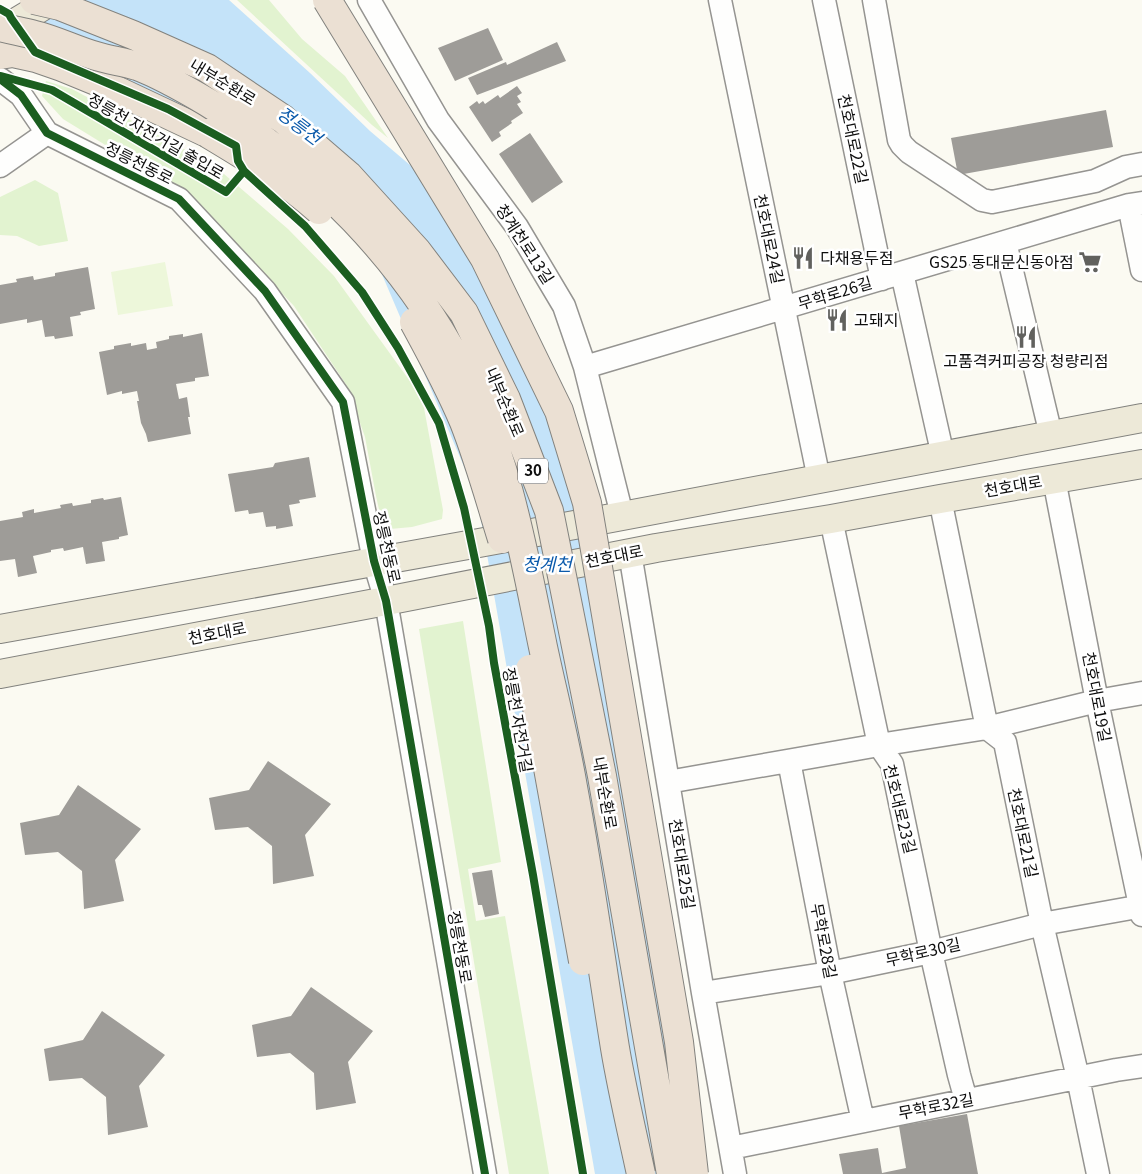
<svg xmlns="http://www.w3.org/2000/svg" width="1142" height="1174" font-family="Georgia,'Noto Sans KR',serif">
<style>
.green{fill:#e2f3d0}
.pitch{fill:#edf7da}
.water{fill:#c4e3f9}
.building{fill:#9e9c98}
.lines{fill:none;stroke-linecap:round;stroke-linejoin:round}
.minor-casing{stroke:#959491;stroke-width:25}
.major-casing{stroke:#82827e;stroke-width:30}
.highway-casing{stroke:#82827e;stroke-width:30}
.minor{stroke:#fefefd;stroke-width:22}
.major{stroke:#ede9d8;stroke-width:28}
.highway{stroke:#ebe0d3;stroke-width:28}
.highway-bridge-casing{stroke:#82827e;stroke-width:30;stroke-linecap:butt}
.highway-bridge{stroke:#ebe0d3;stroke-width:28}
.cycleway-casing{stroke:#fff;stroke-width:11}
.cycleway{stroke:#1b5e20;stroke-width:8}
.labels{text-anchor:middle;stroke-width:5;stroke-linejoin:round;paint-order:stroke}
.shield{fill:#fff;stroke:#565656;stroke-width:1}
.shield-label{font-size:15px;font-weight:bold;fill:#0e0e0e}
.street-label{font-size:16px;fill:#0e0e0e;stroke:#fff}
.poi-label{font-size:16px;fill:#0e0e0e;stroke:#fff;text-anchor:start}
.water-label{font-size:18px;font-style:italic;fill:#0b5aab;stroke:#fff}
</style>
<rect width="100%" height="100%" fill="#fbfaf2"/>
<path class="green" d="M237,0H269L302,39L345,76L388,138L372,125Z
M46,81L72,89L164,138L217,168L288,229L334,276L412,384L424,408L443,510L442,519L412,527L390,529L382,523L376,496L365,437L347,386L294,306L200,207L151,173L63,119L42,96Z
M35,180L58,193L68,241L39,246L17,236L0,235V197Z
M463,621L501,862L468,869L476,921L505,916L549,1174H509L419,629Z"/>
<path class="pitch" d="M165,262L173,306L118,315L111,272Z"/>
<path class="water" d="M26,0H229L310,73L370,131L464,211L594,504L708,1174H595L477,497L372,251L271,151L46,50Z"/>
<path class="building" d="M488,28L503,60L455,81L438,48Z
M557,42L566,61L477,95L468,78L506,62L507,65Z
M517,86L522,93L517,96L521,102L517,104L523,113L511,121L512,123L499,132L501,136L492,142L469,107L477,101L479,104L483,101L485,104L498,95L500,98Z
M1106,110L1113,147L958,175L951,138Z
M530,133L563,182L532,203L499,154Z
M88,267L95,309L80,312L81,315L70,317L73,336L55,339L54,336L45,337L42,320L27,323V319L0,324V285L17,282L16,279L33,276L34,280L55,276V273Z
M202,333L209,376L195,378V381L176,384L179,399L187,397L190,417H188L191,434L148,442L146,434L141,423L137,401H139L137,391L122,394V391L107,395L99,352L114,349V346L131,343V346L146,343L147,350L157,348L156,342L169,339V336L183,334V337Z
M309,457L316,497L299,500L300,503L289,505L293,526L276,529V526L266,527L263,512L249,514L248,510L235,512L228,474L273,467L275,463Z
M121,497L128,535L119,537V539L102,542L105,561L86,564L83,547L64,551L63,548L51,550V552L33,556L37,573L18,577L15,559L0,561V521L23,517L22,512L34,509V513L61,508L60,505L72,503L73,506L91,503V500L103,498L104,500Z
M268,761L331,804L305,835L314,876L273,884L272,846L248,827L215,830L209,798L249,790Z
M78,785L141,829L115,860L124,901L84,909L82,871L58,852L25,855L20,823L59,815Z
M492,870L499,914L485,917L482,905H478L472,873Z
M311,987L373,1031L348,1062L356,1103L316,1110L314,1073L290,1053L257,1057L252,1025L291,1016Z
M102,1011L165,1055L139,1086L148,1127L108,1135L106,1097L82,1078L49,1081L44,1049L83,1040Z
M967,1114L978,1174H843L839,1154L878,1148L882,1173L906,1168L899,1126Z"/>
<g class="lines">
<defs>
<path id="minor" d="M369,0L438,120L517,227L564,306L585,367L622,515
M720,0L819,479
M824,0L882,279
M874,0L899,140L902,145L909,152L982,200L992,202L1095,181L1126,167L1142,164
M0,79L21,95L47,133L179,199L265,291L343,402L374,561L386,601L485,1174
M0,166L47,133
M1129,205L1142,270
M1005,242L1051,435
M902,273L943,456
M585,367L1129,205L1142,203
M1054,479L1097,701L1142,915
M940,499L987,728L1005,742L1042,924L1078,1078L1098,1174
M831,519L879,745L892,764L931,952L959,1075L966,1100
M630,553L703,993L735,1174
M789,761L830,973L863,1121
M668,782L879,745L987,728L1097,701L1142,693
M703,993L830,973L931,952L1042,924L1142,906
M731,1148L1116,1070L1142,1066"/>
<path id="major" d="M0,32L53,0
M0,629L479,543L1142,418
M0,674L386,601L656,548L831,519L940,499L1142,464"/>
<path id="highway" d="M0,55L13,53L36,58L62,67L101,83L207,133"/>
</defs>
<use href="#minor" class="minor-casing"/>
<use href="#major" class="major-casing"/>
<use href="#highway" class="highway-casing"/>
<use href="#minor" class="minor"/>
<use href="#major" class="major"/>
<use href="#highway" class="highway"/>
<defs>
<path id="highway-bridge" d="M34,0L60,6L133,35L207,68L283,119L348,175L417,251L464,313L506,399L549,511L602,776L671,1174
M327,0L485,259L559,411L587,503L679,1042L694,1174
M0,27C12,30 23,32 35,35C56,40 75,50 96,56C109,60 124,62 137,66C161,75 185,89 207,102C315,167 407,262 464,374C508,458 524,555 543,647C553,694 565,740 573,787C589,873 601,961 615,1048C622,1090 632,1132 641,1174
M207,133C247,157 284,179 319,210
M414,322C432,355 450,388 464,422C479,460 490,500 502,539
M530,669L583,961"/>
</defs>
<use href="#highway-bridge" class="highway-bridge-casing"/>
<use href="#highway-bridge" class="highway-bridge"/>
<defs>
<path id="cycleway" d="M0,9L9,14L11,18L35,52L168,109L236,146L238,161L244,171L305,226L362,292L398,348L439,423L464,508L489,626L494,663L533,875L583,1174
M1,76L52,90L226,192L244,171
M0,79L21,95L47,133L179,199L265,291L343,402L374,561L386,601L485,1174"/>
</defs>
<use href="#cycleway" class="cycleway-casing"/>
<use href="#cycleway" class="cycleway"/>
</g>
<defs>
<symbol id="restaurant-bare" viewBox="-9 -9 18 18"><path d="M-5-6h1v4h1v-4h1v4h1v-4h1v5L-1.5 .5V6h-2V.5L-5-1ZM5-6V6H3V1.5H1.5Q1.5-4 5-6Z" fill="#61615e" stroke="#fff" stroke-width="2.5" paint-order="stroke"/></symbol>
<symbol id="supermarket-bare" viewBox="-9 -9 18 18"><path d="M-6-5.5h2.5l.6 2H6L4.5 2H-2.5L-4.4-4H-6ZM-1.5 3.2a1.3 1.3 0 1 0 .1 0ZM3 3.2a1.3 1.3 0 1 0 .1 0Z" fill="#61615e" stroke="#fff" stroke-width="2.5" paint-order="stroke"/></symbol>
</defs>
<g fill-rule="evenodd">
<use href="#restaurant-bare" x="787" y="242" width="32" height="32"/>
<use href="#supermarket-bare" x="1074" y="246" width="32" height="32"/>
<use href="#restaurant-bare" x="821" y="304" width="32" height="32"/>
<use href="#restaurant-bare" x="1010" y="321" width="32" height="32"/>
</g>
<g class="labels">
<rect class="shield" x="518" y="458.5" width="30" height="25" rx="4"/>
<g class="shield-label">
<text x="533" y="476">30</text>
</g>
<g class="street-label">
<text transform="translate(223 82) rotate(31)" y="6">내부순환로</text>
<text transform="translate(156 136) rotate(30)" y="6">정릉천 자전거길 출입로</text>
<text transform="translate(853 139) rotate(78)" y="6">천호대로22길</text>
<text transform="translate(139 163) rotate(27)" y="6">정릉천동로</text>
<text transform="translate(769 239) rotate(78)" y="6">천호대로24길</text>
<text transform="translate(525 244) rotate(57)" y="6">청계천로13길</text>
<text transform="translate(835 293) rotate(-17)" y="6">무학로26길</text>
<text transform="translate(505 402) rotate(67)" y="6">내부순환로</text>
<text transform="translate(1013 486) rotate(-10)" y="6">천호대로</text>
<text transform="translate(387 547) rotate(77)" y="6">정릉천동로</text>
<text transform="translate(614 556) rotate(-11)" y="6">천호대로</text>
<text transform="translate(217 633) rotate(-11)" y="6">천호대로</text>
<text transform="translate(1097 697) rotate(79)" y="6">천호대로19길</text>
<text transform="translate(518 720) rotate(80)" y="6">정릉천 자전거길</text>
<text transform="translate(605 793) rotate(80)" y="6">내부순환로</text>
<text transform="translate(900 809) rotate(76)" y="6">천호대로23길</text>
<text transform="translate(1023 833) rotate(78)" y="6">천호대로21길</text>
<text transform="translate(682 864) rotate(81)" y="6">천호대로25길</text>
<text transform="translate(824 941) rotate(79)" y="6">무학로28길</text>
<text transform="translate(460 947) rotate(80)" y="6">정릉천동로</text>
<text transform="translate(923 952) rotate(-13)" y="6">무학로30길</text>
<text transform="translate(936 1106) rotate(-11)" y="6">무학로32길</text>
</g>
<g class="poi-label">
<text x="820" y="264">다채용두점</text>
<text x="1074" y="268" text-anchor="end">GS25 동대문신동아점</text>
<text x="854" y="326">고돼지</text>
<text x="1026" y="367" text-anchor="middle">고품격커피공장 청량리점</text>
</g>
<g class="water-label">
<text transform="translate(299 126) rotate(37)" y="6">정릉천</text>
<text x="547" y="571">청계천</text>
</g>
</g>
</svg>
